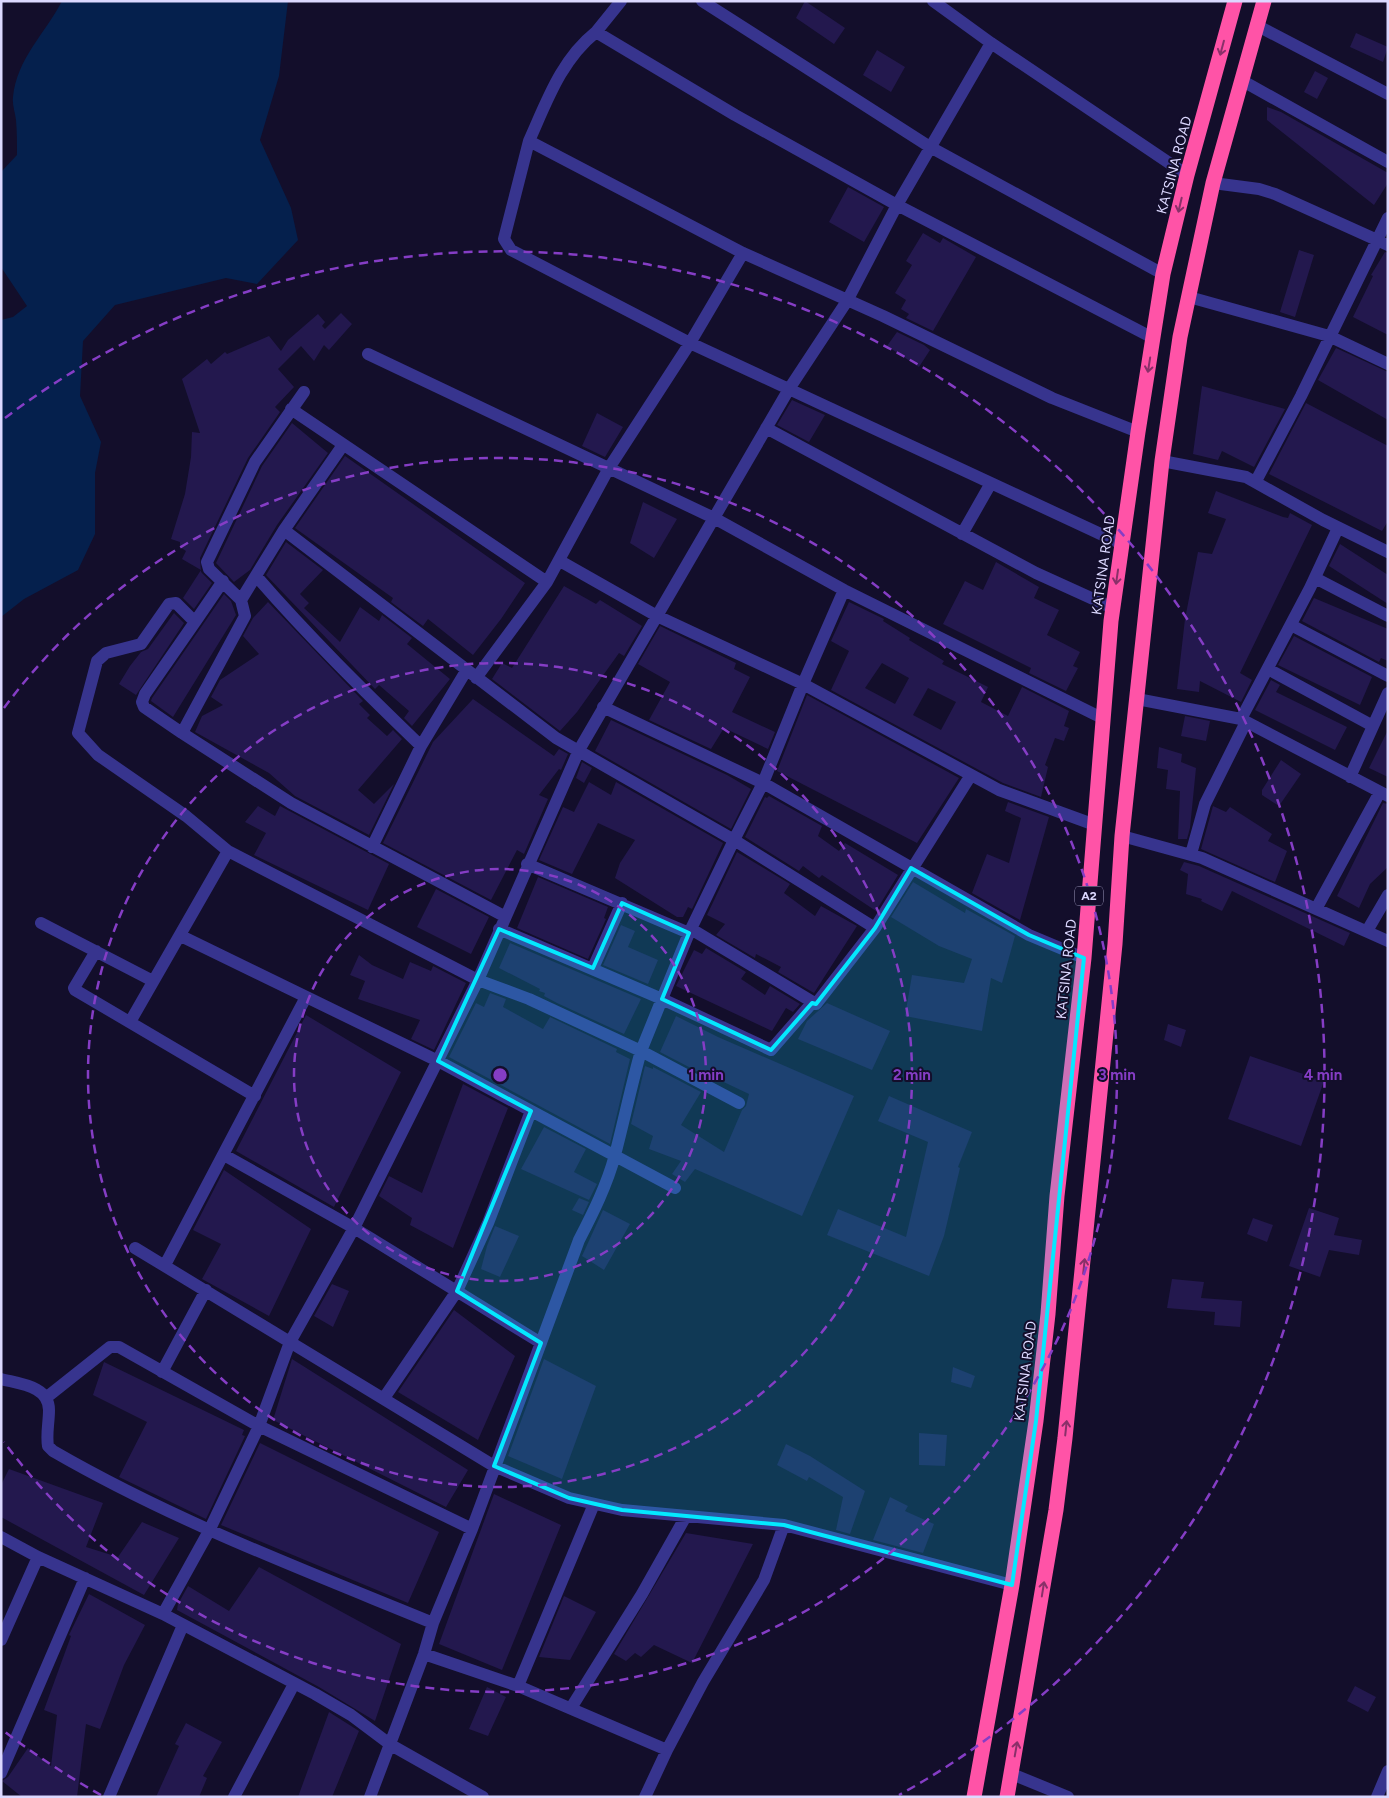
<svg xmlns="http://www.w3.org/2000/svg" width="1389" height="1798" font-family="Figtree,sans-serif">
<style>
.water{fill:#05204d}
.building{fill:#23184e;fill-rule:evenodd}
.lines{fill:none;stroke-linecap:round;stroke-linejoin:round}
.street{stroke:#37348e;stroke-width:12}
.highway{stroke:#ff53a7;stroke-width:15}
.oneway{stroke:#893069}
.marked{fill:#04e8ff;fill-opacity:0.2;stroke:#04e8ff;stroke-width:4;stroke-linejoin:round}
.ring{fill:none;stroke:#853dc5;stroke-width:2.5;stroke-dasharray:9 6}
.labels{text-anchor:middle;stroke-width:4;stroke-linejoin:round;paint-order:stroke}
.shield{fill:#130e2b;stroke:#a09bbf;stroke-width:1}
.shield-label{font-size:12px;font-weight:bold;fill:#dcd8ff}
.street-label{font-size:14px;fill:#dcd8ff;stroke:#130e2b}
.centre{fill:#853dc5;stroke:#130e2b;stroke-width:2.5}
.ring-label{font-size:15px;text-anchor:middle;font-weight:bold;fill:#853dc5;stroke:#130e2b;stroke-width:4;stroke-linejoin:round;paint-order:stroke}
</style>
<rect width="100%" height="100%" fill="#130e2b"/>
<path class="water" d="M62,1H288L279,76L260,140L291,208L298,240L257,284L226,278L115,305L83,341L80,396L101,442L95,473V534L78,570L24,599L1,617V320L13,317L27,306L1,267V172L17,155C17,143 17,131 16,120C15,112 12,104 13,97C17,58 45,34 62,1Z"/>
<path class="building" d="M805,1L845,28L834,44L796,18Z
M1356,33L1388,47L1383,62L1350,47Z
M877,50L905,67L891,92L863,75Z
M1315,71L1328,78L1317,99L1304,92Z
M1267,107L1281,112L1388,173V183L1374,205L1267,120Z
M848,187L884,207L864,242L829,222Z
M923,233L940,243L943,238L976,257L933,331L906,318L909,314L901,309L906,300L895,293L912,265L906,261Z
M1299,250L1314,255L1295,317L1280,312Z
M1385,252L1388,253V335L1353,317L1373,276L1371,275Z
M341,313L352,324L329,350L324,345L314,361L301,346L278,369L294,387L275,407L280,412L248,458L200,558L201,572L212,583L194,609L183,598L201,570L182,559L186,551L180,547V542L171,539L185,494L191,457L192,432L200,433L182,379L207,359L211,364L225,352L227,354L269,336L281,351L288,340L318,314L325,322L322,326L325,329Z
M897,332L924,345L930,350L919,367L887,346Z
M1336,348L1388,372V420L1318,380Z
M1202,386L1285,409L1254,467L1222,451L1218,460L1193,454Z
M792,400L825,415L809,442L777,425Z
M1306,403L1388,446V521L1382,531L1269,474Z
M597,413L623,427L605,457L582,446Z
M292,423L328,453L277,525L250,570L234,582L216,563L262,466Z
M345,456L525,583L501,619L473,655L428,619L423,626L391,602L393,598L295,528Z
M1216,491L1283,517L1288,518L1290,513L1312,525L1240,673L1252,680L1241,702L1200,681L1199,692L1177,689L1185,619L1198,552L1212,554L1226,519L1208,513Z
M643,502L677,519L654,558L630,543Z
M286,542L323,570L300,594L309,603L304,608L340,642L360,607L379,621L382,615L412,638L407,644L450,679L412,726L404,718L409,711L379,685L375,689L266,575Z
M1340,544L1388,575V604L1329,566Z
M996,562L1039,587L1034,598L1059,610L1047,635L1080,652L1073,666L1078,668L1066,691L1029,673L1031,668L943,624L965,581L983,590Z
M564,586L596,604L600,600L642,626L624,656L619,653L577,712L560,731L492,679L502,663L512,668Z
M224,594L231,601L236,615L173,717L151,701L152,698Z
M1314,598L1388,629V661L1381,658L1379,662L1302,621Z
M268,602L363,701L359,704L370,715L367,718L387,736L393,730L402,739L358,790L374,804L394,784L369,835L295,796L269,773L195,732L202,716L223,705L211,697L220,680L259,654L243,636L253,618Z
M849,602L884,619L883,621L910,638L909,640L944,661L942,664L988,687L981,702L1008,716L1022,687L1069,711L1064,726L1069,728L1064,741L1055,738L1045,765L1048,767L1041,797L1003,783L831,690L849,651L831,641ZM882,663L909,678L895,704L865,688ZM928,688L956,702L941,730L913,715Z
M174,613L184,623L136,695L119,684L130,666L141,652L148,649Z
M660,626L736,663L734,669L750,677L732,712L775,732L768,749L724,728L711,749L649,720L670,682L638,664Z
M1294,636L1372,677L1360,705L1278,665Z
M1271,680L1280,685L1276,692L1347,727L1335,750L1255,710Z
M807,695L959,778L917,843L777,771Z
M473,699L554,756L559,749L568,754L561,770L559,769L539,795L548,799L524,854L517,850L491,900L383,843L433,742Z
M1185,716L1210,721L1206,741L1181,736Z
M611,720L727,775L751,789L731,829L595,751Z
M1388,730V777L1369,768Z
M1159,747L1182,754L1181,762L1196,768L1190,828L1187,839H1178L1180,791L1166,789L1168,770L1157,768Z
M1281,760L1301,774L1279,806L1262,795V790Z
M582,762L592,768L584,783L576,778Z
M589,782L611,795L616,782L723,843L692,909L688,907L683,917H677L615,878L620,863L635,840L598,823L572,874L539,860L563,807L574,812Z
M769,796L822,826L818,836L839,851L845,843L898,875L876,911L822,875L819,878L803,866L799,871L745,837L765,797L767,798Z
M1008,802L1049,817L1020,920L972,893L987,854L1009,863L1021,818L1005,811Z
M1383,803L1388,804V867L1370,884L1359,908L1337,896Z
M258,806L275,816L280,806L389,864L368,910L254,855L266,833L245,822Z
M1213,806L1226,812L1230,807L1272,834L1268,841L1287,851L1275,882L1201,849Z
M737,852L790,884L784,893L815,916L821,906L857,926L814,993L778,972L781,967L756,954L755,958L716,935L725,924L707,915Z
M1184,862L1199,866L1350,933L1344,946L1232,891L1222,911L1201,901L1202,899L1186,894L1188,874L1180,870Z
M538,877L608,907L604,918L606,919L588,959L517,928Z
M913,882L965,913L966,909L1015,936L1002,983L991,978L982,1031L905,1016L912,975L964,983L972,959L939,946L891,917Z
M436,889L489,917L471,954L417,927Z
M621,925L635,931L628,947L658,960L648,984L603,965Z
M510,943L641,999L624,1034L557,1003L544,996L545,993L539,991L540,989L499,968Z
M706,948L746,972L741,979L765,995L770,986L800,1004L793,1012L786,1008L772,1031L676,986L694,950L702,954Z
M359,955L372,965L403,979L410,962L431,971L433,966L466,983L434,1050L411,1039L420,1020L358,999L365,981L350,975Z
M490,993L506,999L503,1007L543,1029L550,1017L617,1049L616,1052L630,1059L610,1144L449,1057L476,1003L484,1007Z
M827,1003L890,1031L872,1070L798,1039L807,1021Z
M306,1015L401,1072L334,1207L236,1151Z
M676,1016L718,1037L854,1096L802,1216L695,1169L685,1182L672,1174L681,1161L649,1149L653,1136L631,1124L645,1066L653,1069V1067L701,1092L681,1125L724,1152L742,1110L746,1106L749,1094L711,1076L710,1078L660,1052Z
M1168,1024L1186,1030L1181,1047L1164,1040Z
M1250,1056L1324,1081L1301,1146L1228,1119Z
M463,1084L508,1108L453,1248L410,1225L412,1218L379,1196L389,1176L422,1193Z
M889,1096L972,1132L958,1167L960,1168L944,1236L929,1276L827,1235L838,1209L906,1237L928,1142L878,1121Z
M544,1127L586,1149L574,1172L597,1184L589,1200L521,1169Z
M224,1170L311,1229L269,1316L202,1279L221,1244L193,1230Z
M579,1198L589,1202L583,1215L572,1210Z
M1309,1208L1339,1218L1334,1235L1362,1240L1359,1255L1329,1250L1320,1277L1289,1266Z
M603,1210L630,1224L604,1270L582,1256Z
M1253,1218L1273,1225L1267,1242L1247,1234Z
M495,1226L519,1236L500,1277L481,1269L487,1246Z
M1172,1279L1204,1282L1201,1298L1242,1301L1240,1327L1214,1325L1215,1312L1167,1308Z
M332,1284L349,1291L333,1327L314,1316Z
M454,1310L515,1356L478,1440L398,1392Z
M292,1359L468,1470L446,1507L273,1420Z
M544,1359L596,1386L562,1479L508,1456Z
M104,1362L244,1430L242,1435L245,1436L206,1519L119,1477L147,1422L93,1395Z
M953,1367L975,1376L971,1388L951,1382Z
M919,1433L947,1435L945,1466L919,1465Z
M260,1443L439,1532L408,1603L221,1525Z
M786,1444L810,1456L865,1491L850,1534L836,1530L843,1497L809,1477L807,1481L777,1465Z
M9,1469L103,1503L86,1547L118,1557L142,1522L179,1538L144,1595L1,1517V1485Z
M494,1494L561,1525L502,1670L439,1644Z
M890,1497L908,1506L905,1511L934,1524L923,1553L873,1540Z
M686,1533L753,1544L692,1663L654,1645L641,1657L635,1653L626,1661L614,1654Z
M259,1567L401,1644L375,1721L319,1687L177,1610L178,1604L188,1586L229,1611Z
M89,1594L145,1625L124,1665L100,1729L86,1724L77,1797H22L2,1781L8,1777L28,1748L51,1766L57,1715L44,1710L71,1636L69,1635Z
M564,1596L596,1612L570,1660L539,1657Z
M1355,1686L1376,1697L1368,1712L1347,1701Z
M487,1687L506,1697L488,1736L469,1729Z
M329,1712L359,1731L332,1797H298Z
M186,1723L222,1742L203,1776L207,1778L199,1797H156L179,1746L175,1744Z"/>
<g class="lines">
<path class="street" d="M621,1L596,32L735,115L897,205L1153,338
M702,1L930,147L1163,274
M933,1L991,43L1187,175
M1256,25L1388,94
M596,32C561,60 547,101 529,141L743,253L883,316L1052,398L1138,432
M1241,80L1388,162
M529,141L504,239L511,250L690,343L1122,544
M1213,183L1259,189L1275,194L1388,245
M1189,297L1329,336L1388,364
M368,354L714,518L844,590
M304,392L255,462L207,562L209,569L241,600L284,530L556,738L734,840L763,783L803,684L999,790L1095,825
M291,409L547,582
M766,428L1036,573L1113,608
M1162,461L1246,477L1323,520L1388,552
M1256,481L1301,396L1388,218
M284,530L343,445
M962,534L991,483
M560,561L657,616L803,684L844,590L1104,719
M256,576C308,636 364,691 421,746
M1315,578L1388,616
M223,581L195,622L176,603L169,604L141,644L106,653L97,661L78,733L98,755L186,816L228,851L478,980L529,999L641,1051C631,1086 624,1121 615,1155C607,1185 593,1213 579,1240L472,1529L433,1623L424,1654L370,1797
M195,622L145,694L142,702L144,707L182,733L245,616L241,600
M1291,625L1388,676
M1268,669L1373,726
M476,678L547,582L609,468L690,343L743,253
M1137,699L1241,719L1388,796
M603,707L763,783L1029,935L1084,958
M1241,719L1310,588L1338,528
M182,733L291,803L504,916
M1350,777L1388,693
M1122,836L1202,858L1388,941
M372,847L421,746L466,671
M1191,854L1205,804L1246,722
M527,864L689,933
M1316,909L1380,792
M41,923L153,981
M875,928L816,1004L812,1003L771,1050L662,999L689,933L734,840L875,928L971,775
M499,929L662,999L641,1051L739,1103
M691,929L816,1004
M1367,931L1388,895
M181,936L438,1061L675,1188
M96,951L74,988L75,990L255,1096
M593,968L622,903
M130,1022L228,851
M224,1155L354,1228L541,1343
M135,1248L494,1466L569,1498L622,1510L784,1525L1012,1585
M165,1265L306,997
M162,1372L206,1290
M1,1379C20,1384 49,1386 49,1410C49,1423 46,1434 48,1446L53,1451C174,1521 304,1570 433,1623
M47,1397L110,1347H119L259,1426L472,1529
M384,1398L457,1291L488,1223L531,1111
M1,1537L38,1557L163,1614L315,1694L351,1715L391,1745L483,1797
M163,1614L209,1531L259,1426L290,1342L354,1228L478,980L579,750L789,389L847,301L897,205L991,43
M1,1640L38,1557
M424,1654L518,1686L667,1750
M518,1686L594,1504
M571,1708L642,1594L686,1516
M1,1773L85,1578
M1012,1774L1068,1797
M109,1797L183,1625
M234,1797L294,1684
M645,1797L667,1750L703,1682L764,1580L784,1525
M1377,1797L1388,1771"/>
<path class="highway" d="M974,1797L1012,1585L1036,1421L1048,1314L1057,1196L1084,958L1111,621L1138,432L1163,274L1187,175L1235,1
M1007,1797L1056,1510L1065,1438L1115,944L1122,836L1162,461L1180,337L1213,183L1264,1"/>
</g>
<defs><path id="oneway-shaft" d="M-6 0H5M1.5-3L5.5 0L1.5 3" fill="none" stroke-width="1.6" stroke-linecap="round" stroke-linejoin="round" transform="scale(1.25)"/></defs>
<g class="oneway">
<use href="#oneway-shaft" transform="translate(1222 48) rotate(105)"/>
<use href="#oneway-shaft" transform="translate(1180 205) rotate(103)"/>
<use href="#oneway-shaft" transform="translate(1149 365) rotate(99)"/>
<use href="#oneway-shaft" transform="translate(1117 577) rotate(98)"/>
<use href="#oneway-shaft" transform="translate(1084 1266) rotate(-84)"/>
<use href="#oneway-shaft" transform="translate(1066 1428) rotate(-84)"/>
<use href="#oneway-shaft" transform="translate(1043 1589) rotate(-81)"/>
<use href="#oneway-shaft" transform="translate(1016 1749) rotate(-80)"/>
</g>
<path class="marked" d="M911,868L1029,935L1084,958L1036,1421L1012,1585L784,1525L622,1510L569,1498L494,1466L541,1343L457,1291L531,1111L438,1061L499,929L593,968L622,903L689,933L662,999L771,1050L812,1003L816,1004L875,928Z"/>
<g class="ring">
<circle cx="500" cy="1075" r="206"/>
<circle cx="500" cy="1075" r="412"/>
<path d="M4 708A617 617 0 1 1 4 1442"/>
<path d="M101 1795A823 823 0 0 1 5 1732M5 418A823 823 0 1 1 899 1795"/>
</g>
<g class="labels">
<rect class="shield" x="1075" y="886.5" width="28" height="19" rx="4"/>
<g class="shield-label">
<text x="1089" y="900">A2</text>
</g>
<g class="street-label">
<text transform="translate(1174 165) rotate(-75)" y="5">KATSINA ROAD</text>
<text transform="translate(1103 565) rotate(-82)" y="5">KATSINA ROAD</text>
<text transform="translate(1066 969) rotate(-84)" y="5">KATSINA ROAD</text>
<text transform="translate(1025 1371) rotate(-83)" y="5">KATSINA ROAD</text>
</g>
</g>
<circle cx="500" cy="1075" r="8" class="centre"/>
<g class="ring-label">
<text x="706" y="1080">1 min</text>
<text x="912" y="1080">2 min</text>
<text x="1117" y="1080">3 min</text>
<text x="1323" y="1080">4 min</text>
</g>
<rect width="1389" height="1798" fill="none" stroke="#dcd8ff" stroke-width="5"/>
</svg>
